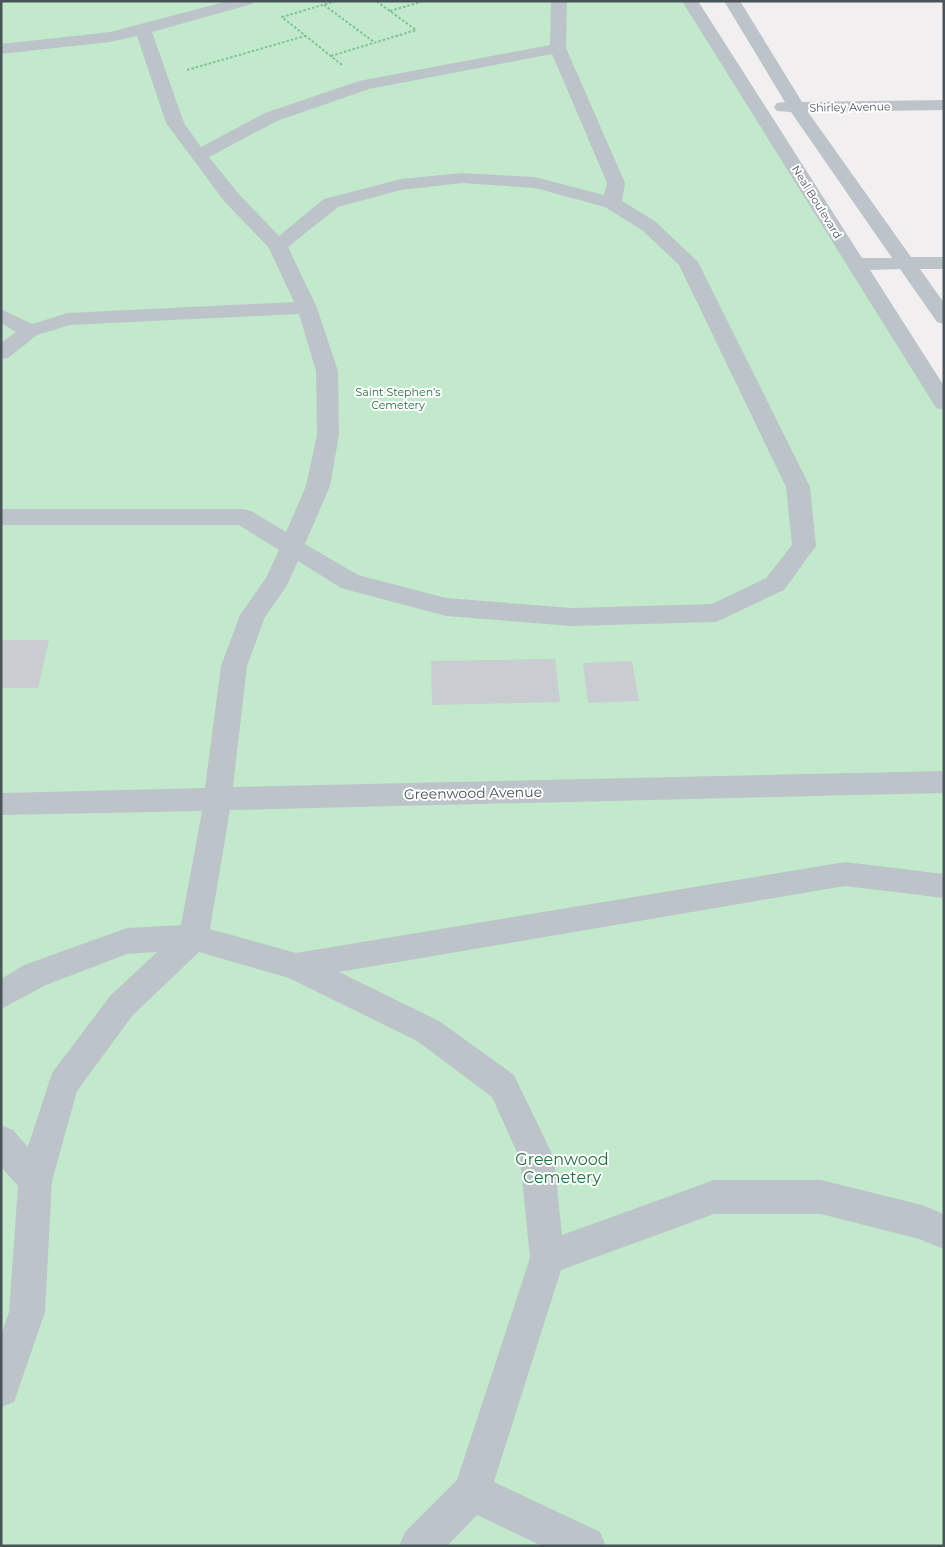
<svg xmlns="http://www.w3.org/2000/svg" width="945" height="1547" font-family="Montserrat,sans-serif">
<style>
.green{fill:#c2e9cc}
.building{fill:#c9ccd0}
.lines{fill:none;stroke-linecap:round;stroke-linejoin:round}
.path{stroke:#7ec398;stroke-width:2;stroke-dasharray:2.5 2;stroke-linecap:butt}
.minor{fill:#bcc4c9;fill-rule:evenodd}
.labels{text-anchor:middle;stroke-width:4;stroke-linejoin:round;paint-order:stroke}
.far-street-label{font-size:11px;fill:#495459;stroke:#fff}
.far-park-label{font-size:11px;fill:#227240;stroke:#fff}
.street-label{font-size:14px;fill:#495459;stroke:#fff}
.near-park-label{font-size:16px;fill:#227240;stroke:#fff}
</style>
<rect width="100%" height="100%" fill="#f1efef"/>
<path class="green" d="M1,1H690L944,403V1546H1Z"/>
<path class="building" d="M2,640H49L38,688H1Z
M555,659L560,702L432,705L431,661Z
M632,661L639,701L588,703L583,663Z"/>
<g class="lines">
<path class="path" d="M336,1L282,17L342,65
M324,5L374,42
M390,11L424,1
M331,56L416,30L376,1
M187,70L305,36"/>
<path class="minor" d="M228,1H254L252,4L152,32L184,123L201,147L265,113L359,81L550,45L551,1H567L566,48L625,183L622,201L656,222L698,262L810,487L816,546L784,590L716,622L572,626L446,616L341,588L298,561L286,587L265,617L247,666L233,787L944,771V793L230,810L210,929L296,953L845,862L944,874V898L845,886L339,972L439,1021L514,1075L554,1158L562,1235L714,1180H821L922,1205L944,1214V1249L919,1239L821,1214H714L561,1270L494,1482L600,1532L606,1546H542L477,1515L447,1546H399L405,1532L457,1480L530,1258L520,1159L492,1097L417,1041L289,978L199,952L132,1016L77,1091L52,1181L45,1312L14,1402L1,1407V1335L9,1312L18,1186L1,1167V1125L13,1130L28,1147L52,1073L110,996L157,952L127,954L46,985L1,1009V979L24,965L127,928L181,925L202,811L1,815V793L205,788L221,666L240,615L266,578L279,550L239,525H1V509H243L251,511L286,532L306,486L317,435L316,371L299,314L70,325L37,335L8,358L1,359V343L16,332L1,323V309L32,324L68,313L294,302L269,248L224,201L166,123L137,36L110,42L1,54V44L110,32ZM552,54L607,183L604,195L535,177L462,173L401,179L324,199L279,236L238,193L209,157L277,121L369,89ZM462,183L535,188L605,207L642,230L679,265L786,487L792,545L766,578L712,604L572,608L446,598L358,575L305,544L330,486L339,435L338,371L317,308L288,247L338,207L401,190Z
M682,1H698L862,258H892L791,112L777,111L774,107L777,103L785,102L724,1H740L802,102L944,100V110L808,112L911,257H944V269H920L944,303V324L937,322L900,269L870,270L944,386V410L936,408L933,403Z"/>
</g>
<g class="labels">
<g class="far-street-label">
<text transform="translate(850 107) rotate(-1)" y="4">Shirley Avenue</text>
<text transform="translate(817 202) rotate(58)" y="4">Neal Boulevard</text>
</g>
<g class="far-park-label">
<text x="398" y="396">Saint Stephen’s<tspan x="398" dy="13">Cemetery</tspan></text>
</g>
<g class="street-label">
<text transform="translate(473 793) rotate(-1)" y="5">Greenwood Avenue</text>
</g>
<g class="near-park-label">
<text x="562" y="1165">Greenwood<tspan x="562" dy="18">Cemetery</tspan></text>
</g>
</g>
<rect width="945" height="1547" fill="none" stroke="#495459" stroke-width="5"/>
</svg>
